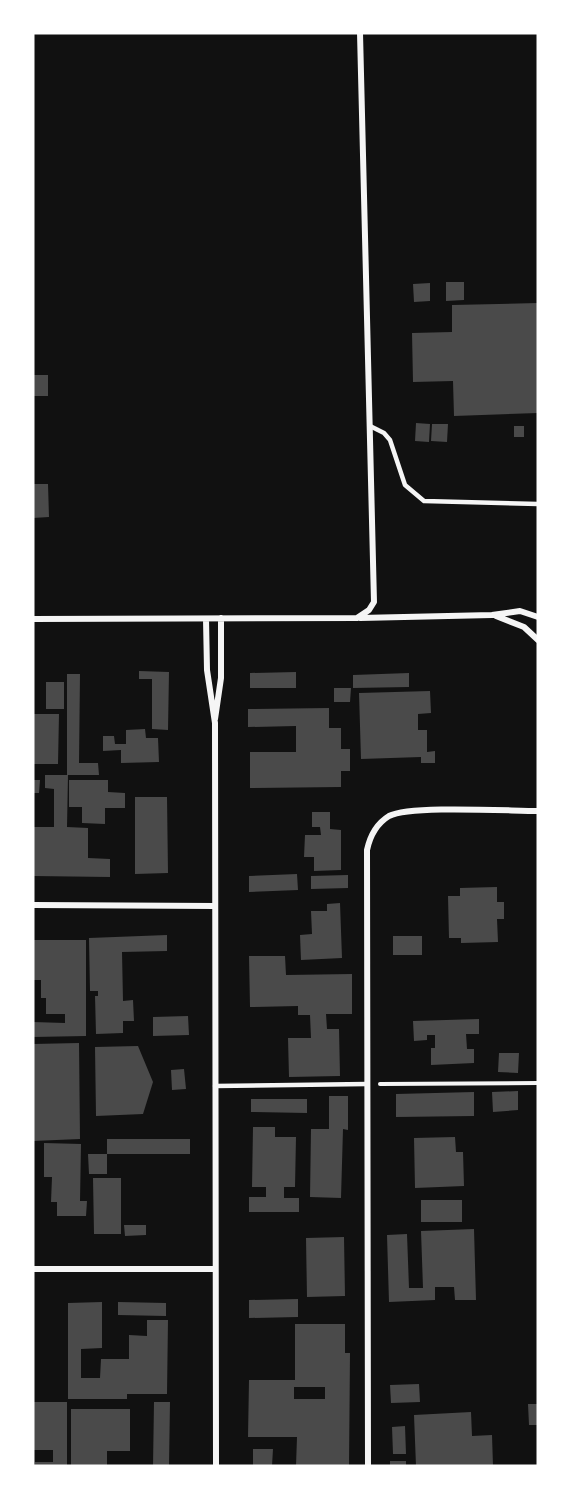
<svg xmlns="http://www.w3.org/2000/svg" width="571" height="1499" font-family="'Source Sans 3',sans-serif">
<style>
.building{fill:#4a4a4a;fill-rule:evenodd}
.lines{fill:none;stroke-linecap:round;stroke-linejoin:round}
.path{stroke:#f5f5f5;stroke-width:4}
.service{stroke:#f5f5f5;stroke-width:4.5}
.minor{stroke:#f5f5f5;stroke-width:6}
</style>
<rect width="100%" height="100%" fill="#111"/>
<path class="building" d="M446,282H464V300L446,301Z
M430,283V301L414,302L413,284Z
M538,303V413L454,416L453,381L413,382L412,333L452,332V305Z
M33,375H48V396H33Z
M416,423L430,424L429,442L415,441Z
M432,424H448L447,442L431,441Z
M514,426H524V437H514Z
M33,484H48L49,517L33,518Z
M139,671L169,672L168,730L152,729V679H139Z
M296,672V688H250V673Z
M409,673V687L353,688V675Z
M67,674H80L79,763H98L99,775H67Z
M46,682H64V709H46Z
M334,688H351L350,702H334Z
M430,691L431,713L418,714V730H427V752L435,751V763H421V757L361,759L359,693Z
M329,708V728H341V749H350V771H341V787L250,788V752H296V726L248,727V709Z
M33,714H59L58,764H33Z
M145,729L146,738H158L159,762L121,763V750L103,751V736H114L115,744H126V730Z
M45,775H68L67,827L88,828V858L110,859V877L33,876V827H54V789L45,788Z
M33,780H40L39,793H33Z
M69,780H108V792L125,793V808H105V824L82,823V807H69Z
M135,797H167L168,873L135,874Z
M312,812H330V829L341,830V870L314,871V857H304L305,835H321L320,827H312Z
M297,874L298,890L249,892V876Z
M348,875V888L311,889V876Z
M497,887V902H504V919H497L498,942L461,943V938H449L448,896H460V888Z
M340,903L342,958L301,960L300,935L312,934L311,911H327V904Z
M167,935V951L122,952L123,1001L133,1000L134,1021H123V1033L96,1034L95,996H98V991H90L89,938Z
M393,936H422V955H393Z
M33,940H86V1036L33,1037V1022L65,1023V1014H46V998H41V980H33Z
M249,956H285L286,975L352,974V1014H326L327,1029H339L340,1076L289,1077L288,1038H311L310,1015H298V1006L250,1007Z
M188,1016L189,1035L153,1036V1017Z
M479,1019V1034H466L467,1049H474V1063L431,1065V1048H435V1035H427V1040L414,1041L413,1021Z
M79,1043L80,1139L33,1141V1044Z
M138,1046L153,1082L143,1114L96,1116L95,1047Z
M499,1053H519L518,1073L498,1072Z
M184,1069L186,1089L172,1090L171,1070Z
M518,1091V1110L493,1112L492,1092Z
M474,1092V1116L396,1117V1094Z
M329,1096H348V1130L343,1129L341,1198L310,1197L311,1129H329Z
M251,1099H307V1113L251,1112Z
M253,1127H275V1137H296L295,1187H284V1198H299V1212H249V1197H266V1187H252Z
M455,1137L456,1152H463L464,1186L415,1188L414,1138Z
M107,1139H190V1154H107Z
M44,1143L81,1144L80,1201H87L86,1216H57V1202H51L52,1177H44Z
M88,1154H107V1174H89Z
M93,1178H121V1234H94Z
M421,1200H462V1222H421Z
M124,1225H146V1235L125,1236Z
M474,1229L476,1300H455L454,1287H435V1300L389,1302L387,1235L407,1234L409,1288H423L421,1231Z
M344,1237L345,1296L307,1297L306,1238Z
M298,1299V1317L249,1318V1300Z
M102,1302V1348L81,1349V1378H100L101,1359H129V1335L147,1336V1320H168L167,1394H127V1399H68V1303Z
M118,1302L166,1303V1316L118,1315Z
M295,1324H345V1353H350L349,1466H296L297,1437H248L249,1380H295ZM294,1387H325V1399H294Z
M419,1384L420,1402L391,1403L390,1385Z
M33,1402H67V1466H35V1462H53V1450H33Z
M154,1402H170L169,1466H153Z
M528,1404H538V1425H529Z
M71,1409H130V1451H107V1466H71Z
M471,1412L472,1436L492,1435L493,1466H416L414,1415Z
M405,1426L406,1454H393L392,1427Z
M253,1449H273L272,1466H253Z
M390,1461H406V1466H390Z"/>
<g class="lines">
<path class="path" d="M380,1084L538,1083"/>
<path class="service" d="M370,426L384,433L390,440L405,485L424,501L538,504
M215,1086L367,1084"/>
<path class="minor" d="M496,616L524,627L538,640
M360,618L492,615L520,611L538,617
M33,619L357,618L369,610L374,602L360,33
M206,619L207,670L215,723L216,1466
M215,719L221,678V618
M33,905L215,906
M33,1269H215
M368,1466L367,850C370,836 376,824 389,816C410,805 509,811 538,811"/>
</g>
<rect width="571" height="1499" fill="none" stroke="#ffffff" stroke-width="69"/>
</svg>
